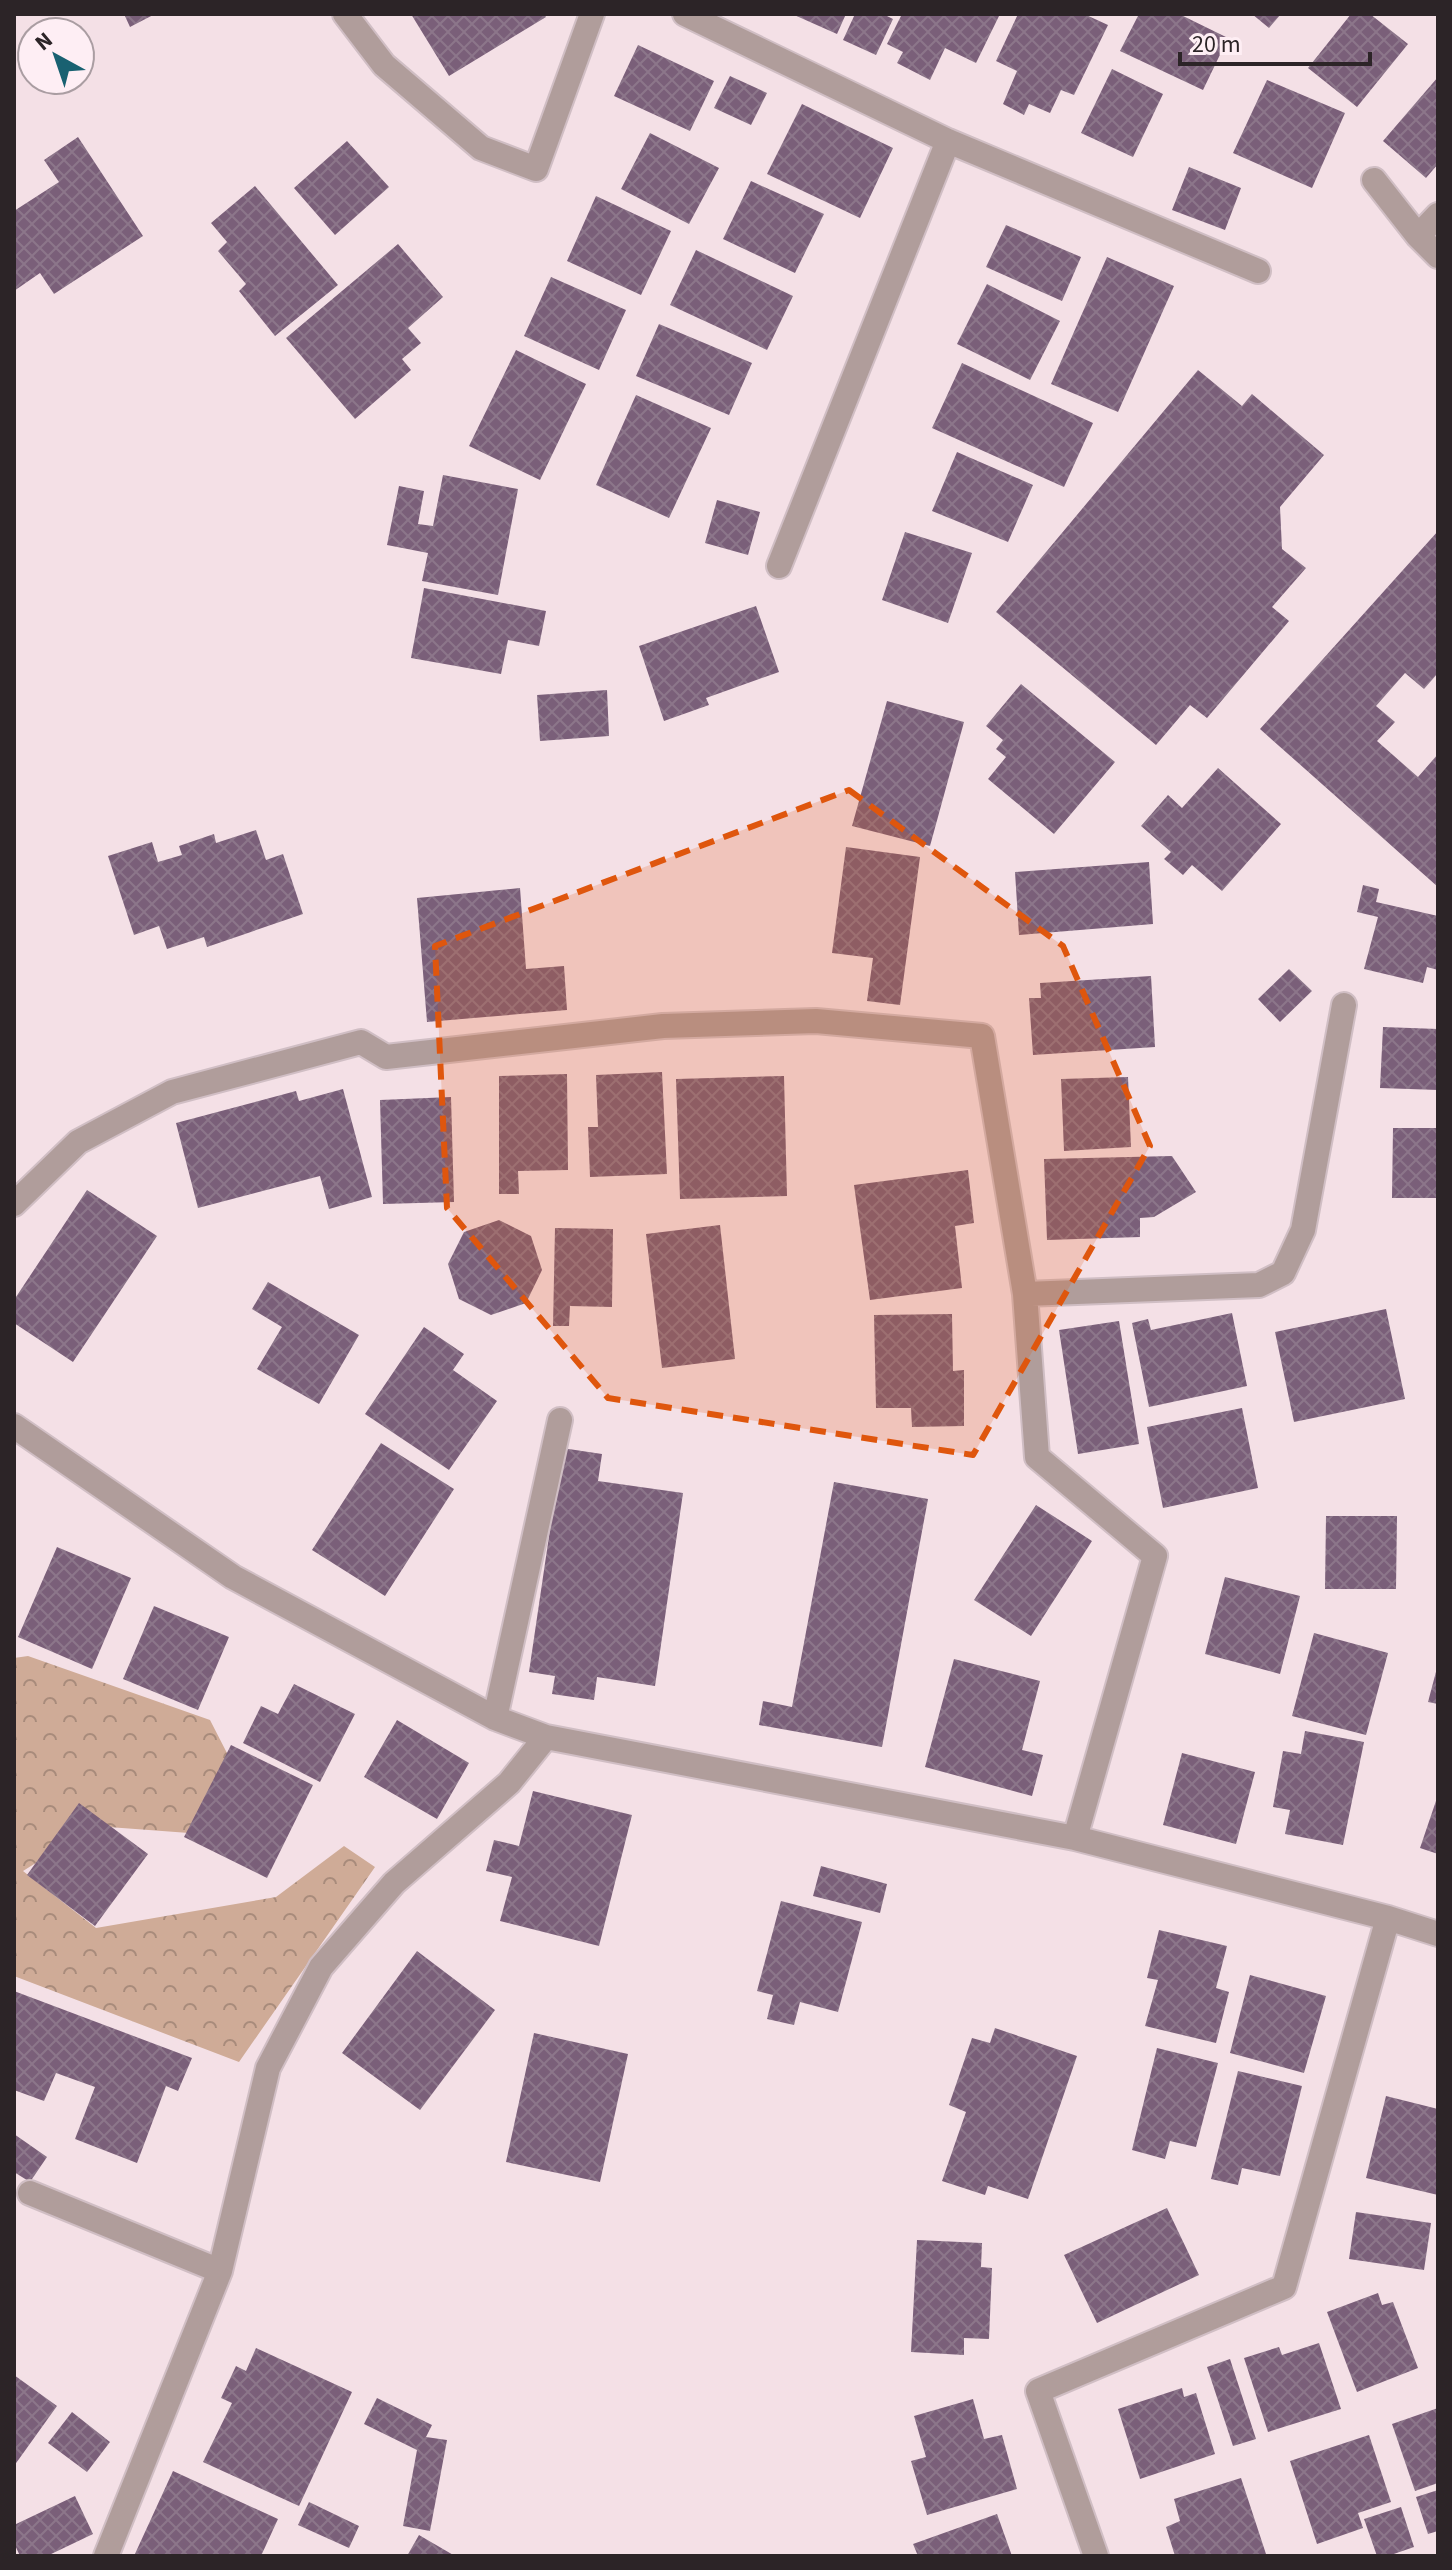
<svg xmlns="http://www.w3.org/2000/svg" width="1452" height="2570" font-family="'Source Sans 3',sans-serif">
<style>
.forest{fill:url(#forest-crowns)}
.building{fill:url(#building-cross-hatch)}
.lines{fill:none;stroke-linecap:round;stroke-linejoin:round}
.minor-casing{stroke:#d0bec4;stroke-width:28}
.minor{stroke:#b09d9b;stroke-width:24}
.marked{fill:#df560d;fill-opacity:0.2;stroke:#df560d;stroke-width:6;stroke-dasharray:16 10;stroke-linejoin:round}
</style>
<defs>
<pattern id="forest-crowns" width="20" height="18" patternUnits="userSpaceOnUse" patternTransform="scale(2)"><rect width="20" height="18" fill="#cfab97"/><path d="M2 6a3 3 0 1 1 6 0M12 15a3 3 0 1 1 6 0" fill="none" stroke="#a88b7b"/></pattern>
<pattern id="building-cross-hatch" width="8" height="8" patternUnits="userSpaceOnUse" patternTransform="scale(2)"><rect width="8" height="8" fill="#7a5f79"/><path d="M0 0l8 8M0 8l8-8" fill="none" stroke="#8c768a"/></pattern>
</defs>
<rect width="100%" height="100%" fill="#f4e0e6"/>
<path class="forest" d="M28,1656L210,1720L229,1757L189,1833L95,1826L23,1871L96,1928L276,1897L344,1846L375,1867L239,2062L14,1976V1658Z"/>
<path class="building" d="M124,14H155L130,27Z
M411,14H544L546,17L449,76Z
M792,14H846L837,34Z
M855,14H883L893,19L876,55L843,40Z
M902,14H1000L976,63L945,48L930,80L897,63L903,52L887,44Z
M1018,14H1084L1108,25L1074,95L1061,90L1050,113L1029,104L1024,115L1003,104L1017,71L996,61Z
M1139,14H1179L1228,38L1203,90L1120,51Z
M1252,14H1281L1269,28Z
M1351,14H1370L1408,44L1357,107L1308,68Z
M638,45L714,81L690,131L614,96Z
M1112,69L1163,94L1133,157L1081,133Z
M730,76L767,93L751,125L714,108Z
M1438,77V164L1426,178L1383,141Z
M1267,80L1345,113L1312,188L1233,153Z
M802,104L893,148L860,218L767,174Z
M650,133L719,168L689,224L621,189Z
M78,137L143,236L54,294L40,273L14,291V211L59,182L44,160Z
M347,141L389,187L335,235L294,188Z
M1189,167L1241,188L1225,230L1172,210Z
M751,181L824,214L795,273L723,239Z
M255,186L338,285L275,336L239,291L246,284L218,251L227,242L211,223Z
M596,196L671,231L641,295L567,261Z
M1006,225L1081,257L1062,301L986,267Z
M398,244L443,297L408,328L421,343L402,359L411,370L355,419L286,338Z
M696,250L793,296L767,350L670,305Z
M1107,257L1174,286L1118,412L1051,384Z
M551,277L626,310L599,370L524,336Z
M987,284L1060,321L1030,380L957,344Z
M659,324L752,363L729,415L636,376Z
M516,350L586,384L540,480L469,446Z
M962,363L1093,423L1064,487L932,428Z
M1198,370L1242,406L1252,394L1324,455L1280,507L1282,549L1306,568L1272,607L1289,621L1207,718L1190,705L1156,745L996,612Z
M636,395L711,428L669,518L596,485Z
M957,452L1033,485L1008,542L932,511Z
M443,475L518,489L498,595L422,581L428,553L387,545L399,486L424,491L418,524L433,526Z
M717,500L760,512L748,555L705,543Z
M1438,531V673L1424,689L1405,673L1376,706L1395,722L1377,741L1418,777L1438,754V887L1260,729Z
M905,532L972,553L948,623L882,600Z
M424,588L546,611L539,646L508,640L501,674L411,658Z
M756,606L779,672L706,698L709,705L664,721L639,646Z
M1021,684L1115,762L1054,834L988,779L1006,757L996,749L1003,740L986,726Z
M607,690L609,736L540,741L537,695Z
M887,701L964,722L930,846L852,826Z
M1218,768L1281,824L1222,891L1192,865L1183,875L1164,859L1171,852L1141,826L1168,795L1182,808Z
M256,830L266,860L283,854L303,914L207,947L204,937L167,949L159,926L134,935L108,856L152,842L158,862L182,855L179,846L214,834L216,843Z
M846,847L920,857L900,1005L867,1001L873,958L832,953Z
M1149,862L1153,924L1019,935L1015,872Z
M1363,885L1379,889L1376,902L1438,916V970L1427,967L1423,983L1364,969L1378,917L1357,912Z
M520,888L526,969L564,966L567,1010L427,1022L417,898Z
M1289,969L1312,991L1280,1022L1258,999Z
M1151,976L1155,1047L1033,1055L1029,998H1041L1040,983Z
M1383,1027L1438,1029V1090L1380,1088Z
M662,1072L667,1174L590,1177L588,1127H598L596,1075Z
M567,1074L568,1170L518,1171L519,1194H499V1076Z
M784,1076L787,1196L680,1199L676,1079Z
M1128,1077L1131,1147L1064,1151L1061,1079Z
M343,1089L372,1197L329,1209L320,1176L198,1208L176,1123L296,1091L299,1101Z
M451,1097L454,1202L383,1204L380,1100Z
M1393,1128H1438V1198H1392Z
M1172,1156L1196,1192L1154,1217L1140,1218V1237L1047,1240L1044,1159Z
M968,1170L974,1223L955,1226L962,1288L870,1300L854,1185Z
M87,1190L157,1236L73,1362L14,1323V1300Z
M499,1220L531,1236L542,1270L526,1303L491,1315L459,1299L448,1264L464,1232Z
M720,1225L735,1359L662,1368L646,1234Z
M555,1228L613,1229L612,1307L570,1306L569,1326H553Z
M268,1282L359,1335L319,1404L257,1369L282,1327L252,1309Z
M1386,1309L1405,1399L1294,1422L1275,1332Z
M1232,1313L1247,1386L1149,1407L1132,1323L1148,1319L1151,1330Z
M952,1314L953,1371L964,1370V1426L912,1427L911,1408H876L874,1315Z
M1119,1321L1139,1444L1078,1454L1059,1330Z
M424,1327L464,1354L453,1370L497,1401L449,1470L365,1414Z
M1242,1408L1258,1488L1163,1508L1147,1427Z
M381,1443L454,1489L385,1596L312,1550Z
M562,1448L602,1454L598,1481L683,1493L655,1686L597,1677L594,1700L552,1694L555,1676L529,1672Z
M834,1482L928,1499L882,1747L759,1725L763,1701L792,1707Z
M1036,1505L1092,1541L1031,1636L974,1600Z
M1326,1516H1397L1396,1589H1325Z
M57,1547L131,1578L92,1669L18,1637Z
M1225,1577L1300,1596L1280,1674L1205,1654Z
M154,1606L229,1637L198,1710L123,1679Z
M1314,1633L1388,1653L1366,1735L1292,1716Z
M954,1659L1040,1681L1022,1750L1043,1755L1032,1796L925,1767Z
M1437,1668H1438V1704L1428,1702Z
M294,1684L355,1714L320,1782L243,1743L261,1706L278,1714Z
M397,1720L469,1763L437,1819L364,1777Z
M1305,1731L1364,1742L1343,1845L1285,1834L1290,1810L1273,1807L1283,1751L1301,1754Z
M231,1745L313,1785L267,1878L184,1837Z
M1182,1753L1255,1772L1236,1844L1163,1825Z
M533,1791L632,1815L599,1946L500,1921L512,1877L486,1871L494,1840L519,1846Z
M1438,1795V1854L1420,1848Z
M79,1803L148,1854L95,1926L27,1875Z
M821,1866L887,1884L880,1913L813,1896Z
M781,1901L862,1922L838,2012L800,2002L794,2025L767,2019L773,1995L757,1991Z
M1159,1930L1227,1946L1216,1988L1229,1992L1216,2043L1145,2026L1158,1980L1147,1978Z
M417,1951L495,2010L420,2110L342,2053Z
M1250,1975L1326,1996L1304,2073L1230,2053Z
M14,1991L192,2058L178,2091L166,2086L137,2163L75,2139L95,2087L56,2073L44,2101L14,2090Z
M995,2028L1077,2056L1028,2199L988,2186L985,2195L942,2181L966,2112L949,2105L972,2038L990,2043Z
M534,2033L628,2054L600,2182L506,2162Z
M1157,2048L1218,2063L1196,2147L1170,2141L1165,2159L1132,2150Z
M1238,2071L1302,2086L1280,2176L1242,2168L1238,2185L1211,2179Z
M1386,2096L1438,2109V2195L1366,2178Z
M14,2134L47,2157L30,2182L14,2172Z
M1167,2208L1199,2275L1097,2323L1064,2255Z
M1356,2212L1431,2223L1424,2270L1349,2259Z
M917,2240L982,2243L981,2267L992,2268L989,2339L964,2338V2355L911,2352Z
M1378,2293L1382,2305L1393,2302L1418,2368L1357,2392L1327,2312Z
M1319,2343L1341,2409L1268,2432L1244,2358L1279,2347L1282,2355Z
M256,2348L352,2392L299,2506L203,2462L232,2403L221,2398L236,2366L246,2371Z
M1230,2359L1256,2439L1233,2446L1207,2367Z
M14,2375L57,2406L14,2466Z
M1182,2388L1184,2397L1196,2393L1215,2454L1140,2479L1118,2409Z
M377,2398L432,2425L426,2437L447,2440L430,2531L403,2526L417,2450L364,2424Z
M973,2399L984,2439L1002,2435L1017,2489L927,2515L911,2461L926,2457L914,2416Z
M1438,2408V2483L1415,2491L1392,2424Z
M72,2412L110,2442L87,2472L48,2443Z
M1369,2435L1391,2502L1358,2513L1363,2528L1317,2544L1290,2461Z
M173,2471L278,2519L261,2556H134Z
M1241,2478L1266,2554L1175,2556L1166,2527L1180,2521L1174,2499Z
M1438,2490V2531L1428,2534L1416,2497Z
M75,2496L93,2534L47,2556H20L14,2543V2525Z
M309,2502L359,2526L349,2548L298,2525Z
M1401,2507L1414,2547L1388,2556H1377L1364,2519Z
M997,2514L1012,2556H918L913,2544Z
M419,2535L455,2556H407Z"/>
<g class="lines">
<defs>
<path id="minor" d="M345,14L384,65L481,148L536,169L592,14
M685,14L948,141L1258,271
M1374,180L1418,236L1438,256
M1418,236L1438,215
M779,566L948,141
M14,1204L78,1142L172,1092L361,1042L386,1057L663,1026L816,1021L982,1036L1025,1294L1037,1457L1155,1556L1075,1838
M1025,1294L1259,1285L1283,1273L1303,1230L1344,1005
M14,1426L233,1577L495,1718L546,1737L1075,1838L1388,1918L1438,1934
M495,1718L560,1420
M30,2193L220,2271
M106,2556L220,2271L268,2068L321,1967L394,1883L509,1783L546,1737
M1096,2556L1038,2391L1284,2287L1388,1918"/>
</defs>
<use href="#minor" class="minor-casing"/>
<use href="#minor" class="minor"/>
</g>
<path class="marked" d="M849,790L1063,946L1150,1146L973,1455L608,1398L447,1208L435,946Z"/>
<rect width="1452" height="2570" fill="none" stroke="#2c2427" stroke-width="32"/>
<g transform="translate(56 56) rotate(320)"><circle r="38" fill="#feeef4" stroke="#aa9da2" stroke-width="2"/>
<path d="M0-6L14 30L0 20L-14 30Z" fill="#196171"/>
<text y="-12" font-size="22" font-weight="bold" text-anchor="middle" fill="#2c2427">N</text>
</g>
<path d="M1180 52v12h190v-12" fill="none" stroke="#2c2427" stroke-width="4"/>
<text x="1192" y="52" font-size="24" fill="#2c2427" stroke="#feeef4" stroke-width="6" paint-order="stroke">20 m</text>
</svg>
